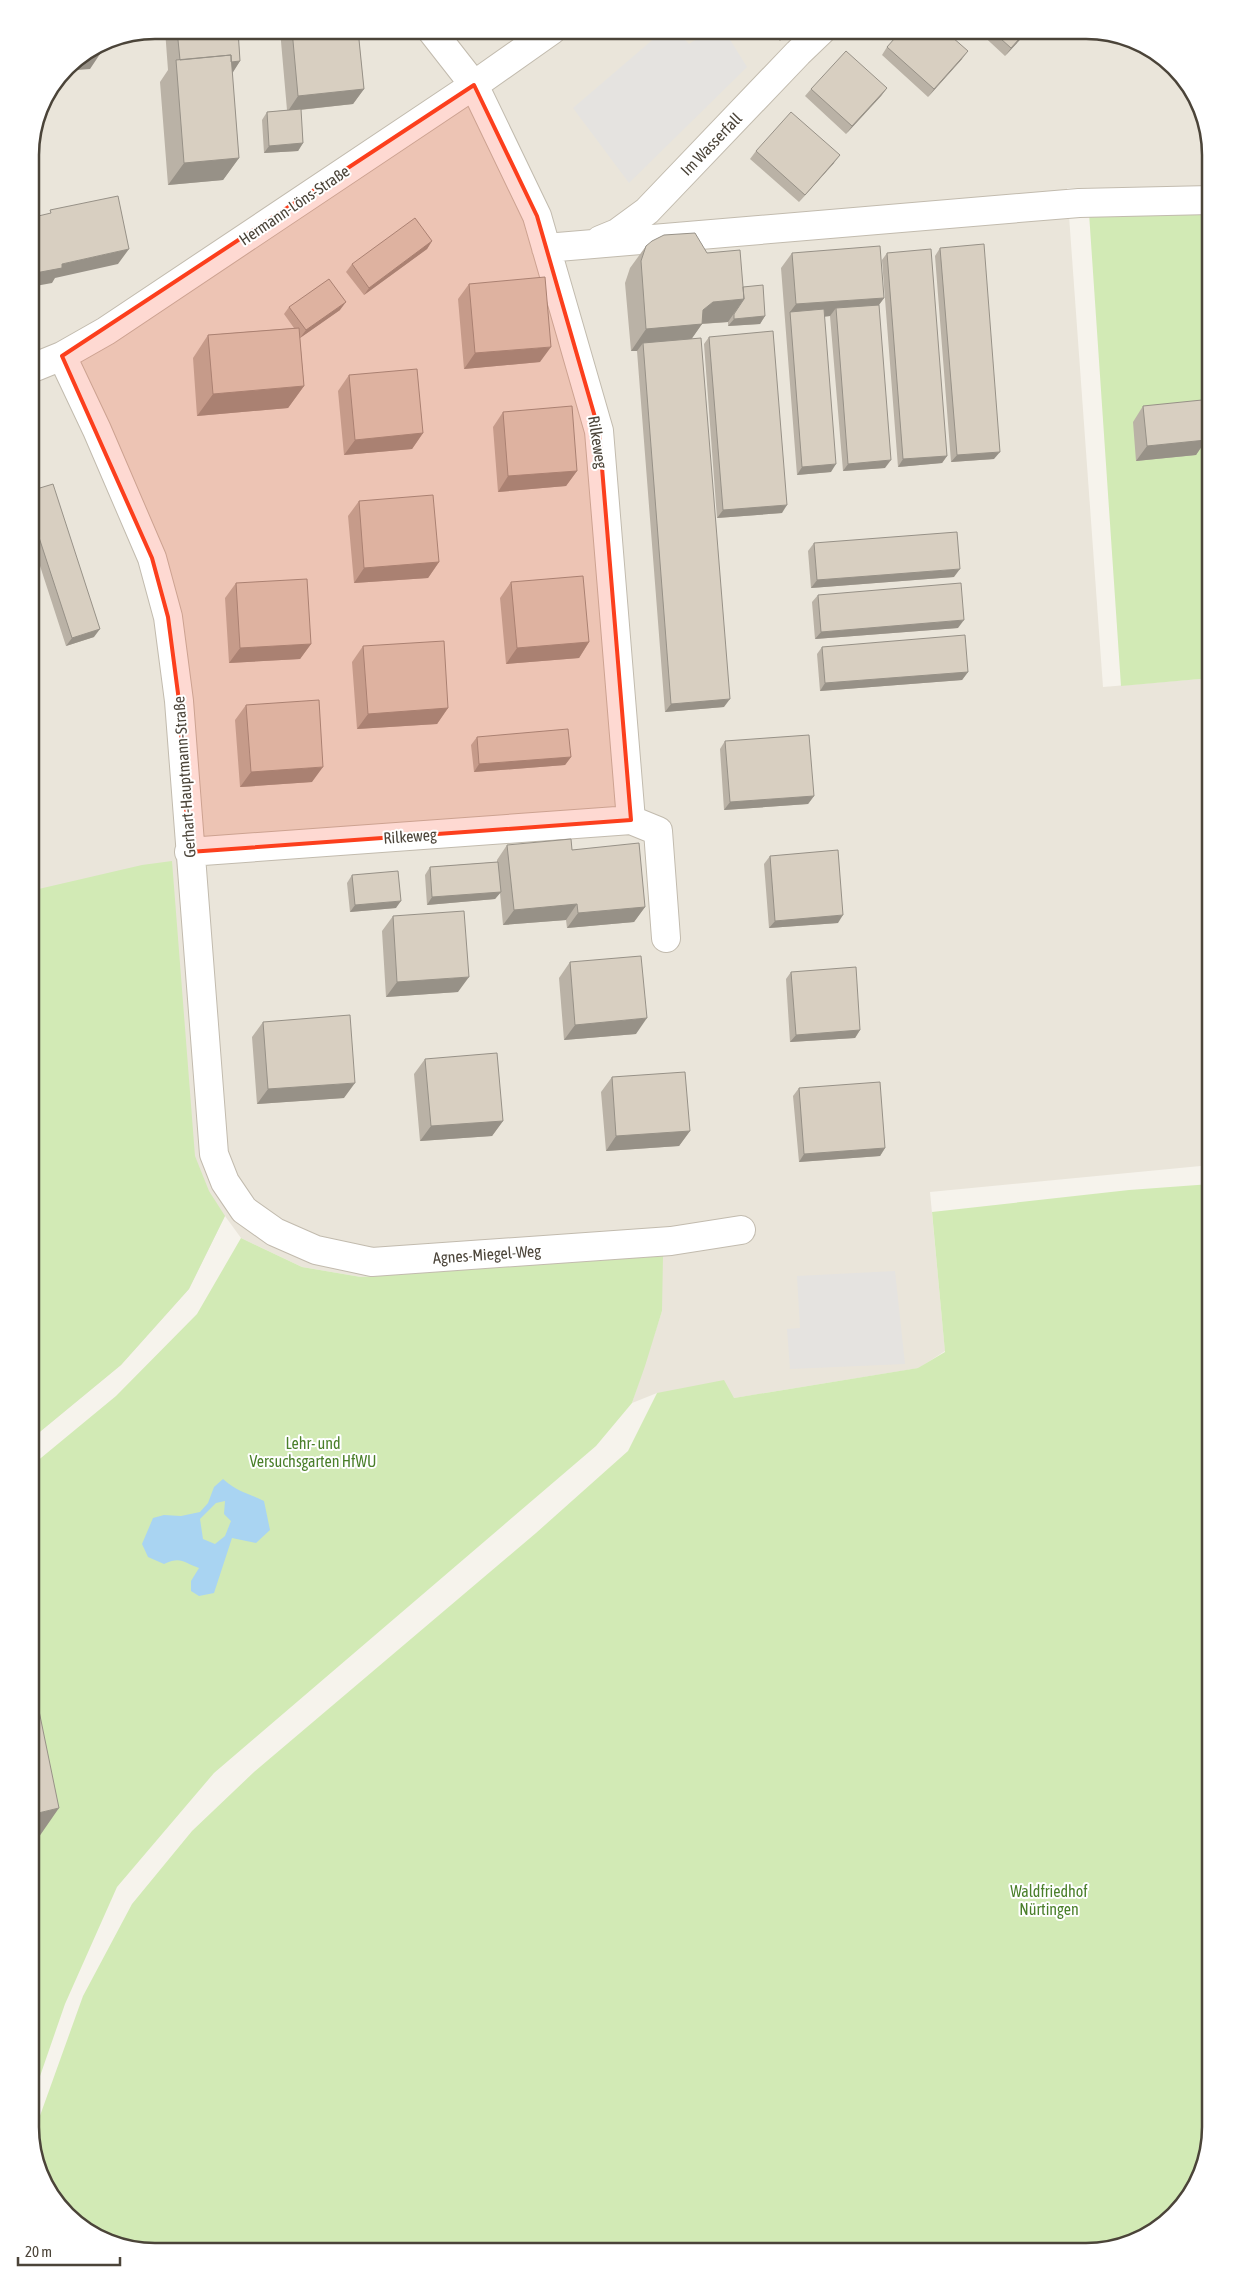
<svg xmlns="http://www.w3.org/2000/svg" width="1241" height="2282" font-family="'Asap Condensed',sans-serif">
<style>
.residential{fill:#eae5da}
.green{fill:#d2eab5}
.parking{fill:#e5e3e0}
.water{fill:#a9d4f2;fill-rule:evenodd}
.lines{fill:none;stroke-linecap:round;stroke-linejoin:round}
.minor-casing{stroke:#c2bbae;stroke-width:30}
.minor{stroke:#fff;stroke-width:28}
.wall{fill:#bab2a6}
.shaded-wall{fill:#979187}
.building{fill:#d8cfc1;stroke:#979187}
.marked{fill:#fc3f1d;fill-opacity:0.2;stroke:#fc3f1d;stroke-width:4;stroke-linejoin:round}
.labels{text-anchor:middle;stroke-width:4;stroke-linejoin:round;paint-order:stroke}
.street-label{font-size:16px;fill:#4b4439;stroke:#fff}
.park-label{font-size:16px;fill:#4a7f2a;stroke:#fff}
.rim{fill:none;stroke:#4b4439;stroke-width:2.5}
</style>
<rect width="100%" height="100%" fill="#f6f3ec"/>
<path class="residential" d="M155,30H1094L1156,51L1201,107L1211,155V187L1067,188L1103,687L1211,678V1165L930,1192L945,1351L919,1368L734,1398L657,1393L632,1403L662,1311V1256L361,1277L302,1267L241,1238L225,1216L189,1289L121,1365L30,1440V147L40,107L67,66L107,39Z"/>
<path class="green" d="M1211,211V678L1121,686L1089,213Z
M172,861L195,1156L209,1191L225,1216L189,1289L121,1365L30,1440V891L142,865Z
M1211,1184V2127L1190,2197L1134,2242L1086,2252H147L85,2231L40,2175L32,2138L83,1996L132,1904L192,1831L254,1772L536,1533L628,1451L657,1393L724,1380L734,1398L918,1368L945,1352L932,1212L1129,1190Z
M241,1238L302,1267L361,1277L663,1256L662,1311L645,1366L632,1403L596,1446L214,1773L117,1887L65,2004L30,2105V1467L116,1396L197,1314Z"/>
<path class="parking" d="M664,30H676L689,44L711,30H724L747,67L629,183L573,108Z
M895,1271L905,1364L790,1369L787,1329L800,1328L797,1276Z"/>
<path class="water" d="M223,1479C239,1493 246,1492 264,1501L270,1530L256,1543L232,1538L214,1593L199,1596L191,1591V1581L199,1568C183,1563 182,1556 164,1564L148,1557L142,1544L153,1518L164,1515L181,1516L200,1512L208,1503L214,1487ZM225,1501L224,1514L231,1521L225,1536L215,1544L203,1539L200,1519L216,1503Z"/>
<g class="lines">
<defs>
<path id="minor" d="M600,240L617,233L647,211L798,53L822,30
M546,248L1079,203L1211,200
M62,356L97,430L152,558L168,617L179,701L214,1154L225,1182L244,1210L275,1232L316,1250L372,1262L671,1241L741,1230
M30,369L62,356L106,331L474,85L552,30
M631,820L658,831L666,938
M189,852L631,820L599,431L537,216L474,85L431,30"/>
</defs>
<use href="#minor" class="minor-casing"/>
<use href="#minor" class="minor"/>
</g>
<path class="wall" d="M165,30H238L240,61L232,73L239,158L223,180L168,185L160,82L168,70Z
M280,30H358L364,89L353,104L300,110L303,143L298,151L264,153L262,120L267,112L287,110Z
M768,30H790L780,41Z
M977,30H1029L1005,56Z
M887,47L962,59L928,97L882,55Z
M887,88L881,96L846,134L805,96L811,89Z
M756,151L834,163L799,202L750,159Z
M432,241L427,249L364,295L346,272L352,264Z
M646,246L707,253L743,287L765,316L760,324L728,326V322L702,324L691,339L724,707L665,712L637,351H631L625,283L630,268Z
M940,248L994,459L951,462L935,256Z
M792,253L884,298L879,305L885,468L843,471L830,316L824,317L831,472L797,475L781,268Z
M887,253L947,456L942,463L898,467L882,260Z
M469,284L540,362L464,369L458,299Z
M289,307L340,310L300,338L304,386L288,408L197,416L193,358L208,335L294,328L284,314Z
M709,337L782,513L717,518L704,344Z
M349,375L423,433L412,449L344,455L338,391Z
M1143,406L1206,440L1196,455L1136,461L1133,422Z
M503,412L577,471L566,486L498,492L493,427Z
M30,491L94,637L66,646L30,535Z
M359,501L439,562L428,578L354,583L348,516Z
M814,543L954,577L811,588L808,551Z
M511,582L589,642L579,658L506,664L500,598Z
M236,583L311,644L300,659L229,663L225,598Z
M818,595L958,628L815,639L812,602Z
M363,646L448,708L437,724L357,729L352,662Z
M822,647L968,672L962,680L820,691L817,654Z
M246,705L312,782L240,787L235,720Z
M477,737L571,757L565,765L474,772L471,745Z
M725,741L814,796L808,804L724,810L720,749Z
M507,845L572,850L645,907L634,922L567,928L566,920L503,925L500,893L495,899L427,905L425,875L430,867L497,862V860Z
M770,856L838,923L769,928L764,864Z
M352,875L396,908L350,912L347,883Z
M393,916L458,992L386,997L382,931Z
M570,962L636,1034L564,1040L559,978Z
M791,972L860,1030L855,1038L790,1042L786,979Z
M263,1022L344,1098L257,1104L252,1037Z
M425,1059L503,1121L492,1136L420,1141L414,1074Z
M612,1077L690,1131L679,1146L606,1151L601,1092Z
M799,1088L885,1148L880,1156L799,1162L793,1096Z"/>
<path class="shaded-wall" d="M789,30H790L780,41L786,33Z
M1027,30H1029L1005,56L1011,48Z
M968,51L962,59L928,97L934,89Z
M100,54L90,69L64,71L67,66L84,55Z
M240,61L230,77L180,66Z
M887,88L881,96L846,134L852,126Z
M364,89L353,104L288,111L298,96Z
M303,143L298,151L264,153L269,146Z
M840,155L834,163L799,202L805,195Z
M239,158L223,180L168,185L184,163Z
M432,241L427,249L364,295L369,288Z
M129,249L118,264L55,278L52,283L30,287V274L62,264Z
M884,298L873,313L836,308L830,316L791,319L790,312L796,304Z
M744,299L728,322L698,324H702L686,347L643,343L637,351H631L646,329L703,310L713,302Z
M346,302L340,310L300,338L306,330Z
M765,316L760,324L728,326L734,319Z
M551,347L540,362L464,369L475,353Z
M304,386L288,408L197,416L213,394Z
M423,433L412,449L344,455L355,440Z
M1206,440L1196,455L1136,461L1147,446Z
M1000,452L994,459L951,462L957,455Z
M947,456L942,463L898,467L903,459Z
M891,460L885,468L843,471L848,464Z
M836,464L831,472L797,475L802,467Z
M577,471L566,486L498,492L508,476Z
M787,505L782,513L717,518L723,510Z
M439,562L428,578L354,583L364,568Z
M960,569L954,577L811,588L817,580Z
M964,620L958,628L815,639L821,632Z
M100,629L94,637L66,646L72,638Z
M589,642L579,658L506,664L517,648Z
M311,644L300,659L229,663L240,648Z
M968,672L962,680L820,691L825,683Z
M730,699L724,707L665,712L671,704Z
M448,708L437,724L357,729L368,714Z
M571,757L565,765L474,772L479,764Z
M323,767L312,782L240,787L251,772Z
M814,796L808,804L724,810L730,802Z
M501,892L495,899L427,905L432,897Z
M401,901L396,908L350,912L355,905Z
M577,904L566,920L503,925L514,910Z
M645,907L634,922L567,928L578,913Z
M843,915L838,923L769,928L775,921Z
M469,977L458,992L386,997L397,982Z
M647,1018L636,1034L564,1040L575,1025Z
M860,1030L855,1038L790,1042L796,1035Z
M355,1083L344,1098L257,1104L268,1089Z
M503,1121L492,1136L420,1141L431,1126Z
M690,1131L679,1146L606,1151L616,1136Z
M885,1148L880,1156L799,1162L804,1154Z
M59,1808L32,1847L30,1848V1815Z"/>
<path class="building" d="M177,30H238L240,61L231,62V55L180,60Z
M292,30H358L364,89L298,96Z
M782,30H789L786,33Z
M902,30H944L968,51L934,89L887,47Z
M991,30H1027L1011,48Z
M100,45V54L84,55Z
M846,51L887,88L852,126L811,89Z
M231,55L239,158L184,163L176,60Z
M301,109L303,143L269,146L267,112Z
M791,112L840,155L805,195L756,151Z
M118,196L129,249L62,264V268L30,274V218L51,213L50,210Z
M415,218L432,241L369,288L352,264Z
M695,233L707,253L740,250L744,299L713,302L703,310L702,324L646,329L641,261L646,246L652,241L664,235Z
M984,244L1000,452L957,455L940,248Z
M880,246L884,298L796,304L792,253Z
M931,249L947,456L903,459L887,253Z
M545,277L551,347L475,353L469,284Z
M329,279L346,302L306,330L289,307Z
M763,285L765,316L734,319V314L744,299L743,287Z
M879,305L891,460L848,464L836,308Z
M824,309L836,464L802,467L790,312Z
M299,328L304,386L213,394L208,335Z
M773,331L787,505L723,510L709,337Z
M701,338L730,699L671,704L643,343Z
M417,369L423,433L355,440L349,375Z
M1202,400L1206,440L1147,446L1143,406Z
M572,406L577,471L508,476L503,412Z
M53,484L100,629L72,638L30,510V491Z
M433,495L439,562L364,568L359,501Z
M957,532L960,569L817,580L814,543Z
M583,576L589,642L517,648L511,582Z
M307,579L311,644L240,648L236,583Z
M961,583L964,620L821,632L818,595Z
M965,635L968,672L825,683L822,647Z
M444,641L448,708L368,714L363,646Z
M319,700L323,767L251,772L246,705Z
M568,729L571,757L479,764L477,737Z
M809,735L814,796L730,802L725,741Z
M571,839L572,850L639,843L645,907L578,913L577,904L514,910L507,845Z
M838,850L843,915L775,921L770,856Z
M498,862L501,892L432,897L430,867Z
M398,871L401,901L355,905L352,875Z
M464,911L469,977L397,982L393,916Z
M641,956L647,1018L575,1025L570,962Z
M856,967L860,1030L796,1035L791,972Z
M350,1015L355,1083L268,1089L263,1022Z
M497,1053L503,1121L431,1126L425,1059Z
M685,1072L690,1131L616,1136L612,1077Z
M880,1082L885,1148L804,1154L799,1088Z
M30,1667L59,1808L30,1815Z"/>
<path class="marked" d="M474,85L537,216L599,431L631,820L189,852L179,701L168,617L152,558L62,356Z"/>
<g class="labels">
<g class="street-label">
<text transform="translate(711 144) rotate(-46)" y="6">Im Wasserfall</text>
<text transform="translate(294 205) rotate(-34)" y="6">Hermann-Löns-Straße</text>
<text transform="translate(598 442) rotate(81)" y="6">Rilkeweg</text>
<text transform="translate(184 777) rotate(-94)" y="6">Gerhart-Hauptmann-Straße</text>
<text transform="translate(410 836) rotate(-4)" y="6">Rilkeweg</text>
<text transform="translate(487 1254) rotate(-4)" y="6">Agnes-Miegel-Weg</text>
</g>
<g class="park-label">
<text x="313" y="1449">Lehr- und<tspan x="313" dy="18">Versuchsgarten HfWU</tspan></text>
<text x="1049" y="1897">Waldfriedhof<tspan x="1049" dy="18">Nürtingen</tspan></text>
</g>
</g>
<path d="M0 0H1241V2282H0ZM155 39H1086A116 116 0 0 1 1202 155V2127A116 116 0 0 1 1086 2243H155A116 116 0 0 1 39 2127V155A116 116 0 0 1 155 39Z" fill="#fff" fill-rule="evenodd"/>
<path class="rim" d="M155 39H1086A116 116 0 0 1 1202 155V2127A116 116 0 0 1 1086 2243H155A116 116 0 0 1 39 2127V155A116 116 0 0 1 155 39Z"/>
<path d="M18 2257v8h102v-8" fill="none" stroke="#4b4439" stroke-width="2.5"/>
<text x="25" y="2257" font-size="15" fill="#4b4439" stroke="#ffffff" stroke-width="4" paint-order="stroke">20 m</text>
</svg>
